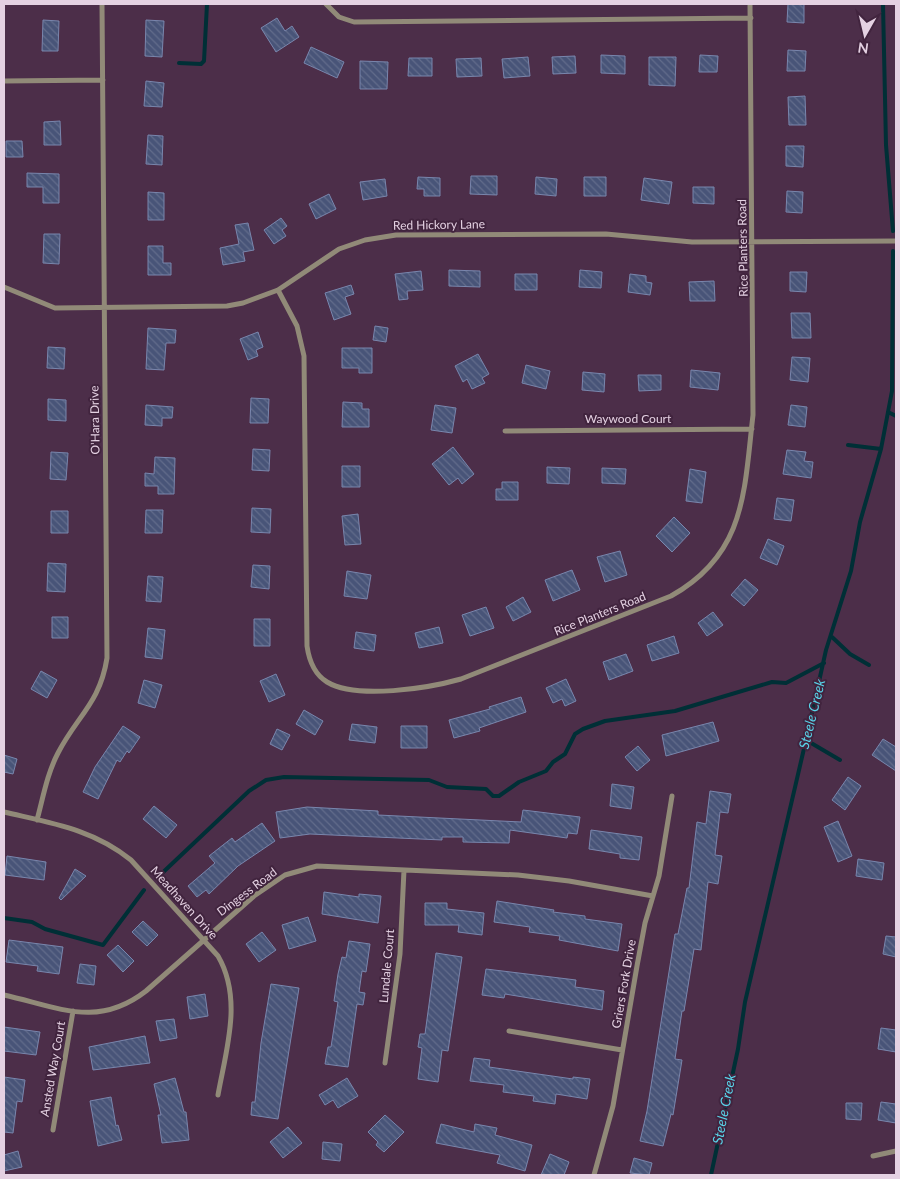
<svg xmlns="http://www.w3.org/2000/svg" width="900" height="1179" font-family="Lato,sans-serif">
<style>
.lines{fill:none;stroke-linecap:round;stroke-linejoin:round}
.stream{stroke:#002f36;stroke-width:4}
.building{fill:url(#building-back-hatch);stroke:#7986ad}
.minor{stroke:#918a78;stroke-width:5}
.labels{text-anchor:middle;stroke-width:4;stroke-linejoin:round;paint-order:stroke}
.street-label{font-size:12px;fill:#e4d1e2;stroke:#41243e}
.water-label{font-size:14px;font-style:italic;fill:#59d5ea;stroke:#41243e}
</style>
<defs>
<pattern id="building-back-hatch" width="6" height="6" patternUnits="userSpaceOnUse" patternTransform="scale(1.25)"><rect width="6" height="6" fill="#485478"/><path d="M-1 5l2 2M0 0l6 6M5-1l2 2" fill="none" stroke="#626c8b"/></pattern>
</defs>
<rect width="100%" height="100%" fill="#4c2e49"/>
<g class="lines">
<path class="stream" d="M883,4L886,145L893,231
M179,63L201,64L204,61L207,4
M888,412L896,416
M848,445L881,449
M832,637L850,654L869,665
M806,740L840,760
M158,877L249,791L266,780L284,777L429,780L447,787L486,789L493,796H499L519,782L546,771L553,762L565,754L575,734L583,729L605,721L675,711L772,682L786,683L824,663
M4,918L32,922L45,929L103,945L144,890
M711,1175L738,1049L745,1002L806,740L826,650L851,571L860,522L881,449L892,391L893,251"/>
</g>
<path class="building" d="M788,4H804V23L787,22Z
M277,18L285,31L292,26L299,37L276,52L261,28Z
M43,20L59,21L58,51H42Z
M146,20L164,21L162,57L145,56Z
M311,47L344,62L337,78L304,63Z
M788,50L806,51L805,71H787Z
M601,55L625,56V74L601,73Z
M700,55L718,56L717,72H699Z
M575,56L576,73L553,74L552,57Z
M528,57L530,76L504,78L502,59Z
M649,57H676L675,86L649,85Z
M409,58H432V76H408Z
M481,58L482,76L457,77L456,59Z
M360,61L388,62L387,89H360Z
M146,81L164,83L162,107L144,106Z
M805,96L806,125H789L788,97Z
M60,121L61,145H44V122Z
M148,135L163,136L162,165L146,164Z
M6,141H22L23,157H6Z
M786,146H804L803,167L786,166Z
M27,173L59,174V203H43V187H27Z
M471,176H497V195L470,194Z
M418,177L440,178V196H424V189H417Z
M536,177L557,179L556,196L535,194Z
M584,177H606V196H584Z
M644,178L672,182L669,204L641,200Z
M385,179L387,196L363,200L360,182Z
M693,187H714V204L693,203Z
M787,191L803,192L802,213L786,212Z
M148,192L164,193V220H148Z
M329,194L336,209L316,219L309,204Z
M281,218L287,226L282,230L286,236L274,244L264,230Z
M248,223L254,250L243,252L245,261L223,265L220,248L239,244L235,225Z
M44,234H60L59,264L43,263Z
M148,246H163V263H171V275H148Z
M449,270L480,271V287L449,286Z
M580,270L602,272L601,288L579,287Z
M421,271L423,290L407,291L408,299L399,300L395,274Z
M790,272H807L806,292L790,291Z
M515,274H537V290H515Z
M630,274L646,276V282L652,283L650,295L628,292Z
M714,281L715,301H690L689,282Z
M351,285L354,294L345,297L351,314L334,320L325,293Z
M791,313H810L811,338H792Z
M375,326L388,328L386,342L373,340Z
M148,328L176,330L175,343H166L164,370L146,369Z
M258,332L263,347L256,350L258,356L248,360L240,339Z
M48,347L65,348L64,369L47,368Z
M342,348H372V373H359V368H342Z
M478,354L489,374L482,378L485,383L472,389L467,379L463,382L455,366Z
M792,357L810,358L808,382L790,380Z
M526,365L550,371L546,389L522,383Z
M691,370L720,373L718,390L690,387Z
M583,372L605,374L604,392L582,390Z
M638,375H661V390L639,391Z
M251,398L269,399L268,423H250Z
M48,399L66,400V421L48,420Z
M343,402L362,403V409H369V427H342Z
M146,405L173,407L172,418H162V426L145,425Z
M435,405L456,408L452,433L431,430Z
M791,405L807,407L805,427L788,425Z
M453,447L474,474L462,484L458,478L449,485L432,464Z
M253,449L270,450L269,471L252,470Z
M787,450L806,452L804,461L813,462L811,478L783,474Z
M51,452L68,453L66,480L50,479Z
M155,457L175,458L174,494H158V486H145V473L154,474Z
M342,466H360V487H342Z
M547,467L570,468L569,484L547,483Z
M602,468L626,469L625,484L602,483Z
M690,469L706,472L702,503L686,501Z
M502,482H518V500H496V489H502Z
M777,498L794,500L791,521L774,519Z
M252,508L271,509L270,533L251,532Z
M146,510H163L162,533H145Z
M51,511H68V533H51Z
M358,514L361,544L345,545L342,516Z
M674,517L690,533L672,552L656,536Z
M768,539L784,546L777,565L760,558Z
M620,551L627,575L605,582L597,557Z
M48,563L66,564L65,592L47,591Z
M253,565L270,566L269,589L251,587Z
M572,570L580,590L553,601L545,580Z
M347,571L371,575L367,599L344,596Z
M148,576L163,577L161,602L146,601Z
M745,579L758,590L744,606L731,595Z
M523,597L531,612L513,621L506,607Z
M486,607L494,628L470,636L462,615Z
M713,612L723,625L707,636L698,623Z
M52,617H68V638H52Z
M254,619H270V646H254Z
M439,627L443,643L419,648L415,633Z
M148,628L165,630L162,659L145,657Z
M356,632L376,635L374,651L354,648Z
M674,636L679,653L652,661L647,645Z
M626,654L633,671L609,680L603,662Z
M41,671L57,680L47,698L31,689Z
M276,674L285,695L269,702L260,681Z
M566,679L576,701L565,706L562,699L553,703L546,688Z
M144,680L162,685L155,708L138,703Z
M521,697L526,712L479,728L480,731L454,738L449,720L490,709L489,707Z
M304,710L323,721L315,735L296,724Z
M713,722L719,741L666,756L662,735Z
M352,724L377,727L375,743L349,740Z
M123,726L140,737L129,753L127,751L120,762L117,760L98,799L83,792L95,767Z
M401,726H427V748H401Z
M277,729L290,735L282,750L270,744Z
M883,739L896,747V771L872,755Z
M638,746L650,760L637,771L625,757Z
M4,755L17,759L13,774L4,772Z
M848,777L861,786L845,810L832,800Z
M612,784L634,787L631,809L610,806Z
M710,791L731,794L728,813L720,812L715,855L722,856L718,884L708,882L701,950L694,949L684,1011H682L675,1059L682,1060L673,1115L671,1114L663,1146L640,1141L647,1111L675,934H678L687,888H689L697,822L706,824Z
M154,806L177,825L166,838L143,819Z
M307,807L378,811V815L521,822L523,810L580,817L577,834L568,833L567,838L510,830L509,843L463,842V837H442V840L310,834L280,838L276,812Z
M838,821L852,856L838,862L824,827Z
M262,823L275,841L238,866L209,894L206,890L197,897L188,886L215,863L209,856L232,838L235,842Z
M591,830L642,837L639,860L620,858V854L589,849Z
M7,856L46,862L44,880L5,875Z
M858,859L884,863L882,880L856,876Z
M75,869L86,876L61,900L59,898Z
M324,892L359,897V894L381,896L378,923L322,914Z
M497,901L554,910L553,912L585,916V919L622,924L618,951L559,940L560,936L529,932L530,927L494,922Z
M425,903H447V909L484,913L482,935L458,932L459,925H425Z
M308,917L316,941L289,949L282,925Z
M143,921L158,935L147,946L132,932Z
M262,932L276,950L259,962L246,944Z
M886,936L896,937V957L883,954Z
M9,940L63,947L59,974L37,971L38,966L6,962Z
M349,941L370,944L366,972L362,971L359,992L365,993L363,1005L357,1004L348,1067L325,1064L328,1047H331L338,1002L334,1001L338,974L342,957L346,958Z
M118,945L134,961L123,972L107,955Z
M436,953L462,957L448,1051L442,1050L438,1082L418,1079L422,1048L418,1047L420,1034H425Z
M80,964L96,966L94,985L77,983Z
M486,969L576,980L575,987L604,991L602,1010L505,994L504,998L482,995Z
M271,984L299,988L278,1119L251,1115L252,1102H255L261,1043Z
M205,994L208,1016L190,1019L187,997Z
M174,1019L177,1038L160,1041L156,1021Z
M4,1027L40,1032L36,1055L4,1051Z
M881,1028L896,1030V1052L878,1049Z
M145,1036L150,1063L93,1070L89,1047Z
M474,1058L490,1060L489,1067L573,1079V1077L590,1079L587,1099L556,1094L555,1104L533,1101L534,1096L503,1092L504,1085L470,1081Z
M4,1077L25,1080L22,1102L17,1101L13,1133L4,1132Z
M175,1078L184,1112H186L189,1140L162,1143L158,1115H161L154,1084Z
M347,1078L358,1096L338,1108L333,1100L325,1105L319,1095Z
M111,1097L116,1126L118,1125L122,1140L98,1146L90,1101Z
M881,1102L896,1104V1123L878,1120Z
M846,1103H862L861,1120L846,1119Z
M385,1115L404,1132L384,1152L376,1145L378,1142L368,1132Z
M441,1124L474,1132L475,1124L497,1128L495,1135L532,1145L525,1171L497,1163L500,1155L436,1143Z
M288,1127L302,1143L283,1158L270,1142Z
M323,1142L342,1144L340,1161L322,1159Z
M18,1151L22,1167L4,1171V1155Z
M550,1154L569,1162L564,1175H541Z
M634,1158L652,1163L649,1175L630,1173Z"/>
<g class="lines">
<path class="minor" d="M326,4L339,17L354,22L751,18
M4,81L103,80
M4,287L55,308L227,306L243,303L278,290L339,249L365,240L396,235L606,234L692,242L896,241
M278,290L297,326L304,356L307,646C309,660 314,674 327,682C357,700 429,688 461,679L671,596C746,554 744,492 753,415L750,4
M505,431L752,429
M4,812C51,823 93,829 131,860L218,956C243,999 226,1050 218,1095
M37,820C43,798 47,774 58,753C77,716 100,703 107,658L102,4
M4,995C58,1007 97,1029 146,991L254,896L285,875L317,866L518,875L569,881L653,896
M509,1031L622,1050
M385,1063L400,954L404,870
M53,1130L73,1011
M873,1156L896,1151
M594,1175L613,1106L637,966L645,923L659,876L672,796"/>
</g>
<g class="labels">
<g class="street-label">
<text transform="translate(439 225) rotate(-1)" y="4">Red Hickory Lane</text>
<text transform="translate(743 248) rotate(-91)" y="4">Rice Planters Road</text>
<text x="628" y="423">Waywood Court</text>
<text transform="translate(95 420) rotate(-91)" y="4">O'Hara Drive</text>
<text transform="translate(600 614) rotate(-22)" y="4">Rice Planters Road</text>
<text transform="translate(247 892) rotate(-37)" y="4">Dingess Road</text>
<text transform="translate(184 903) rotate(48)" y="4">Meadhaven Drive</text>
<text transform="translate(387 966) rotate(-85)" y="4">Lundale Court</text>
<text transform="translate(624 984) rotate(-80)" y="4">Griers Fork Drive</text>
<text transform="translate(53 1069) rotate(-80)" y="4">Ansted Way Court</text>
</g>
<g class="water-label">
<text transform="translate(812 714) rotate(-76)" y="5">Steele Creek</text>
<text transform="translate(724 1109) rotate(-79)" y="5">Steele Creek</text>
</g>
</g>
<rect width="900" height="1179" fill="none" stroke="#e4d1e2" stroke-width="10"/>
<g transform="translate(865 35) rotate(188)" stroke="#41243e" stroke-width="4" paint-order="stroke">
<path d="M0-4L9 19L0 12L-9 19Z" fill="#e4d1e2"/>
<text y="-8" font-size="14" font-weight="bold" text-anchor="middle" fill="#e4d1e2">N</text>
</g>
</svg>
